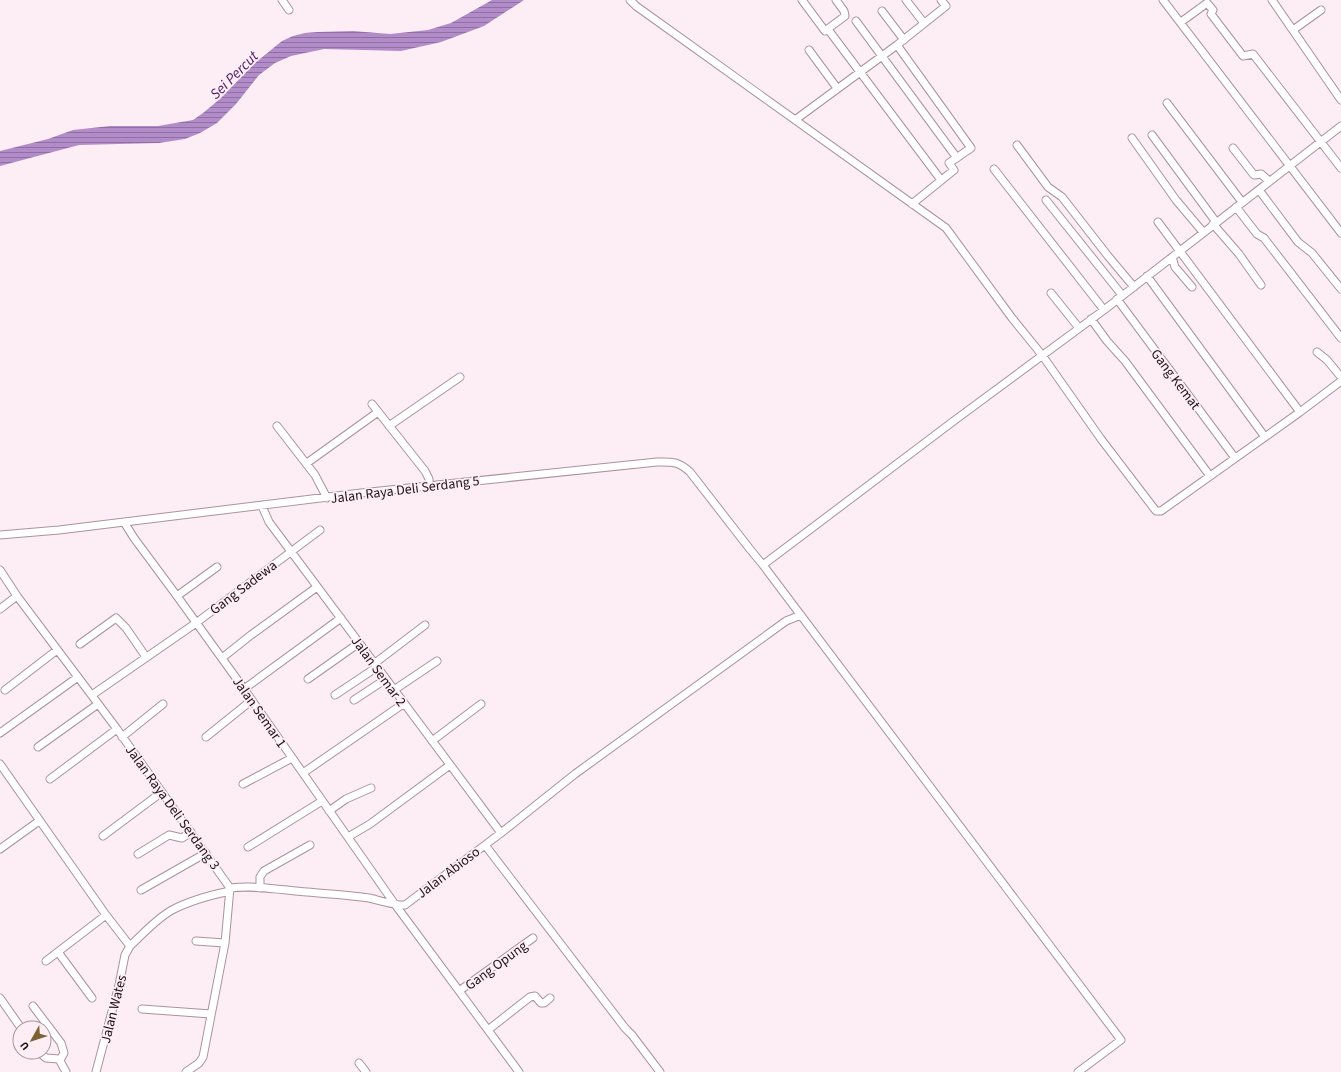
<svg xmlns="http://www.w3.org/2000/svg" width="1341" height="1072" font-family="'Source Sans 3',sans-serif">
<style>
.water{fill:url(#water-rules)}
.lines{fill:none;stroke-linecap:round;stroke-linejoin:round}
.minor-casing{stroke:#ab929d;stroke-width:9}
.minor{stroke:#fff;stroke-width:7}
.labels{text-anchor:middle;stroke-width:3.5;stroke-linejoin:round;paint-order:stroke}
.street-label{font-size:14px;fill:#1c1317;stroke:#fdedf4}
.water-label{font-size:15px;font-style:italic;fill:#491862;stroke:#fdedf4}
</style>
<defs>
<pattern id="water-rules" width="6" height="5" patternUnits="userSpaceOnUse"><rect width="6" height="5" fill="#b28bc9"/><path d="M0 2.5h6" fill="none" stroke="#9070a2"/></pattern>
</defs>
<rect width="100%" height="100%" fill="#fdedf4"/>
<path class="water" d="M492,0H524L484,26L441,42L401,51L324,49L291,56L275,63L259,75L236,104L217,123L200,133L185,139L159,143L79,145L0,166V151L48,139L73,130L110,126H158L193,120L203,113L221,98L255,63L282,41L293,36L305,33L317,32L353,31L390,34L428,30L451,23Z"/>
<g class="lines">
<defs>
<path id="minor" d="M282,0L289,10
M630,0L636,6L946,228L1012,318L1042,355L1101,439L1156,511H1161L1300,412L1341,381
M802,0L825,31L845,16L844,11L836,0
M906,0L924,23
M1163,0L1341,233
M1272,0L1341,100
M882,11L904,40
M856,21L957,158
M1181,22L1207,3L1213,10L1211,14L1243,56L1253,54L1341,168
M1293,30L1321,10
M830,32L941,180
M897,45L971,148L949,163L954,170L912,204
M809,50L837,88
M1167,103L1242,202
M795,120L897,45L946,6L941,0
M1152,135L1216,222
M1132,138L1176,200L1203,232
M1017,145L1048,187L1062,197L1108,256L1134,287
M1233,148L1254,175L1261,174L1269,181
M994,169L1104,310
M1259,190L1298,242L1312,253L1341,289
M1046,200L1122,295
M1236,207L1257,234L1264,238L1341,338
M1158,222L1300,412
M1213,224L1239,254L1261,285
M1172,257L1175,267L1192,287
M1147,276L1265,437
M1051,293L1079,328
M1117,299L1235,458
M1091,319L1107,341L1125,361L1210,476
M1317,352L1327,360L1341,377
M372,404L425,471L429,479V486
M277,426L315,475L327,498
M389,426L460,377
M307,463L378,412
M262,506L269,522L501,833
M124,522L134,538L177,596L244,689L394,903L519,1072
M0,535L59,530L361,493L657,462C672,462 678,461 690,472L749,548L763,565L1121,1040L1078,1072
M763,565L955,420L1104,310L1341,126
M0,570L17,596L117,729L230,888L225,943L203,1057L199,1063L186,1072
M177,596L217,567
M0,609L17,596
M80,644L116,618L126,628L146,657
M222,658L251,635L317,587
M375,663L425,625
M308,679L359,643
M244,689L341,618
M5,690L57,650
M394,690L437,661
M92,695L196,623L320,530
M335,695L377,667
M354,700L386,679
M0,733L78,677
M122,737L163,704
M206,737L252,700
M432,741L481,704
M38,747L98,704
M0,764L106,915L130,946C143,934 156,919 172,910C189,901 211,895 230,891
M303,773L403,704
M50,779L117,729
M243,784L292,758
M329,811L346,799L371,788
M103,836L162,792
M348,837L370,824L450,765
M485,845L625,1028L632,1035L660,1072
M248,847L322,801
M0,849L39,821
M138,854L169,835L182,838L191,832
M230,888C256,885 282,890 307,892C328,894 349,895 369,898C378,900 398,906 405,905L501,833L575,774L786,621L801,615
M260,888V877L264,871L310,845
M141,890L206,853
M196,941L225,943
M58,952L92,998
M46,961L106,915
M459,991L533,938
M0,998L21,1028
M33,1006L61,1043L64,1053L60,1060
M142,1009L211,1014
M488,1030L530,997L535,996L541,1003H544L550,998
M39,1052L46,1058L59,1059L66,1072
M359,1063L366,1072
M96,1072L119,985L125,955L130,946"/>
</defs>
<use href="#minor" class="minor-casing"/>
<use href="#minor" class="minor"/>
</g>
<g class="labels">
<g class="street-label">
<text transform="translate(1176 379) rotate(53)" y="5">Gang Kemat</text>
<text transform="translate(405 489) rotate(-7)" y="5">Jalan Raya Deli Serdang 5</text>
<text transform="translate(243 587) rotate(-37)" y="5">Gang Sadewa</text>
<text transform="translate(379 671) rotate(54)" y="5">Jalan Semar 2</text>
<text transform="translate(260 712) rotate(55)" y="5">Jalan Semar 1</text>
<text transform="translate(173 807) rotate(54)" y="5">Jalan Raya Deli Serdang 3</text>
<text transform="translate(448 872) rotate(-37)" y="5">Jalan Abioso</text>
<text transform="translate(496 965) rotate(-36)" y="5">Gang Opung</text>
<text transform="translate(113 1009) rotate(-76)" y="5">Jalan Wates</text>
</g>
<g class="water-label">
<text transform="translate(234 75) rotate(-45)" y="5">Sei Percut</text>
</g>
</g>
<g transform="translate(32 1040) rotate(231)"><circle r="19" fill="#fdedf4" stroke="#a3969c"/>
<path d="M0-3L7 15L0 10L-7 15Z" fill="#7c6234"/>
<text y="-6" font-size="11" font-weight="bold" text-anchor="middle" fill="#1c1317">U</text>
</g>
</svg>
